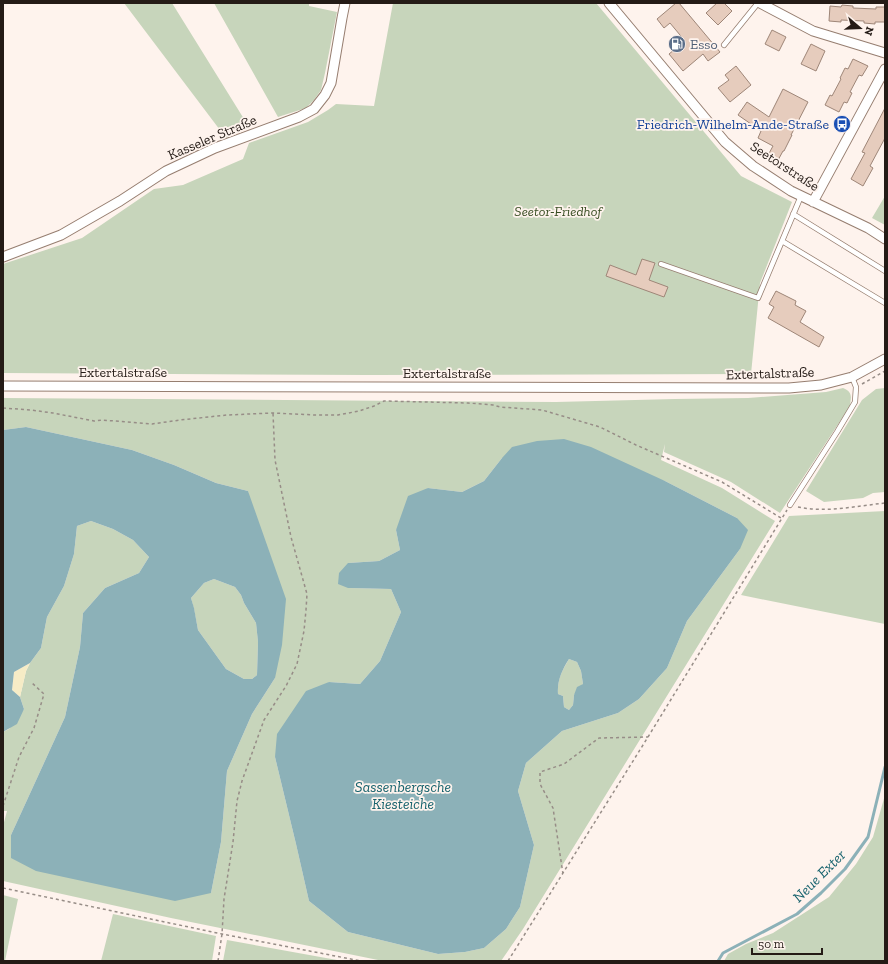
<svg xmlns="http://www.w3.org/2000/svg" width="888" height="964" font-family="'Zilla Slab',serif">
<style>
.green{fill:#c7d5bb;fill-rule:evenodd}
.sand{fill:#f6ecc6}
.water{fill:#8cb1b8;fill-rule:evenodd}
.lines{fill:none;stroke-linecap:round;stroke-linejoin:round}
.stream{stroke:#8cb1b8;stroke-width:3}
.building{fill:#e6ccbd;stroke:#9e8678}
.service-casing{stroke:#967e70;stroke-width:6}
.minor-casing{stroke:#967e70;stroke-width:11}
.path{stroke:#978d87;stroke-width:1.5;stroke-dasharray:3 3;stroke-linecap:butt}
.service{stroke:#fff;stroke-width:4.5}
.minor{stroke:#fff;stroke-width:9}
.labels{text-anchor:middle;stroke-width:3.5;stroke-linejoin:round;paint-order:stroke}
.service-label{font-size:14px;fill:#4e5e75;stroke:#fef3ed;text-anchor:start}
.transit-label{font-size:14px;fill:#164399;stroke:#fef3ed;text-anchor:end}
.street-label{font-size:14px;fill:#241b16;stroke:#fef3ed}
.park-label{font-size:14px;font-style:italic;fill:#384d22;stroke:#fef3ed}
.water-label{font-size:15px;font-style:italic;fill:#16626d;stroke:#fef3ed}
</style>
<rect width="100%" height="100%" fill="#fef3ed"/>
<path class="green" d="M124,3H172L249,127L226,138Z
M214,3H309V6L337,12L325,73L321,90L314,100L306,108L278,117Z
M393,3H519L536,4L541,3H596L741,176L792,202L760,283L751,374L368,375L3,373V264L82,238L154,189L183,185L243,159L249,143L308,122L328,110L336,104L374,106Z
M885,196V225L872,218Z
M843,388C853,392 851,397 850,406L780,513L731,482L664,452L665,444L661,460L722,488L775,521L523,929L501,961H383L171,918L3,881V826L7,811H3V732L9,729L24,709L20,697L26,671L30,663L41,648L47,617L64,586L74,554L77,526L91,521L113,529L133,540L149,557L139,573L105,588L83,613L80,647L65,717L11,835L211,893L221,842L227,771L252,714L275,678L248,491L216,483L174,465L132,450L26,427L3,430V398L556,402L675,399L748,398L826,392ZM502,458L665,481L737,518L740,549L687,621L667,668L639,699L618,713L562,731L526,763L518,791L534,845L520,907L506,929L484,948L465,952L438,954L348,932L309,901L296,844L275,757L329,682L360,684L380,661L401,612L391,589L348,588V563L379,561L400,550L396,530L428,488L462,492L484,481Z
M885,388V492L873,493L863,498L824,502L806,491L862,400L876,389Z
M885,511V624L741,595L789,516Z
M214,579L235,587L241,595L244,603L256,623L258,642L257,675L252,679H244L226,669L198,630L194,609L191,598L204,583Z
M569,659L577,662L581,671L583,684L574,695L573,705L569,710L564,707L563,696L558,694C557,680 562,671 569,659Z
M885,795V961H724L728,954L746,944L773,933L829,897L856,864L873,837Z
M3,895L18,899L5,961H3Z
M113,914L216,936L212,961H101Z
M227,940L337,960V961H223Z"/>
<path class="sand" d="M30,663L26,671L20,697L12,690L14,672Z"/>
<path class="water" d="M26,427L132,450L174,465L216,483L248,491L286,599L282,645L275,678L252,714L227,771L221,842L211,893L175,901L36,871L11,858V835L65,717L80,647L83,613L105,588L139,573L149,557L133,540L113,529L91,521L77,526L74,554L64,586L47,617L41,648L30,663L14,672L12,690L20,697L24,709L17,724L3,732V430ZM214,579L235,587L241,595L244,603L256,623L258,642L257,675L252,679H244L226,669L198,630L194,608L191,598L204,583Z
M564,439L591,447L665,481L737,518L748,530L740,549L687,621L667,668L639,699L618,713L562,731L526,763L518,791L534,845L520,907L506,929L484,948L465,952L438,954L348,932L309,901L296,844L275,757L277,734L306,691L329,682L360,684L380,661L401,612L391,589L348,588L338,584L339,573L348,563L379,561L400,550L396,530L408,496L428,488L462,492L484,481L502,458L512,447L537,441ZM569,659L577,662L581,671L583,684L577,687L574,695L573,705L569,710L564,707L563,696L558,694C557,681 562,670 569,659Z"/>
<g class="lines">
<path class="stream" d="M718,961L723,953L797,914L821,893L845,869L868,837L885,767"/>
</g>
<path class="building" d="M676,3H679L720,52L708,61L703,54L683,71L669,54L685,41L670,23L664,28L657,19Z
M717,3H724L732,11L718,25L706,13Z
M842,5L853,6V8L876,9V7H885V22H875V24L864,23V21L841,20V22L829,21L830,6L841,7Z
M772,30L786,37L779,51L765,44Z
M811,44L825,51L816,71L801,64Z
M853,59L868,66L862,76L859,75L850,92L852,93L847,103L844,102L839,112L825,105L830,95L832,96L841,79L840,78L845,68L848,69Z
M736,66L751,85L730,102L718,88L729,80L725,75Z
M783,89L808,102L791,135H792L784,151H783L777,162L767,157L773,146L758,138L761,131L738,115L747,102L769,117Z
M885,108V138L870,166L873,168L863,186L851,179L865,153L862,152Z
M642,259L655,263L649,280L668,287L664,297L606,276L610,265L636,275Z
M776,291L796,301L795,305L806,311L800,322L824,337L819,347L768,318L774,307L769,304Z"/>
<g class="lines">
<defs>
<path id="service" d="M724,45L758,3
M801,196L782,241L885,303
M793,214L885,271
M661,264L758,298L782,241
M790,505L837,432L855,402L856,387L852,377"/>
<path id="minor" d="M609,3L725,142L753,166L791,191L868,228L885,239
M760,3L813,31L885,53
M813,202L885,69
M3,257L61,235L120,201L166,171L215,148L299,117L314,109L325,95L331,83L342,18L345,3
M3,386L789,388L821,385L852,377L885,359"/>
</defs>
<use href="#service" class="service-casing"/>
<use href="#minor" class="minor-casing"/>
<path class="path" d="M862,384L885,371
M3,408L31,410L53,413L94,421L102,420L152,424L180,420L227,415L273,413L315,415H338L359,411L374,406L384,401L468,403L493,405L500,407L542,410L600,427L636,445L722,482L781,518
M798,507C825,513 857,506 885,503
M3,806L19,757L34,728L44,694L31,682
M563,874L553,808L540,784V772L564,764L599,738L648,737
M3,888L222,934L361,961
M218,961L222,934L224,899L233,842L237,801L242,781L264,720L286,686L297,664L304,631L306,610L307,594L291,537L275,460L273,413
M508,961L648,737L787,510"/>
<use href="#service" class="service"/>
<use href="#minor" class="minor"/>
</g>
<defs>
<symbol id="fuel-disc" viewBox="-11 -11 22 22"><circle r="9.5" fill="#5c6f8a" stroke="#fef3ed"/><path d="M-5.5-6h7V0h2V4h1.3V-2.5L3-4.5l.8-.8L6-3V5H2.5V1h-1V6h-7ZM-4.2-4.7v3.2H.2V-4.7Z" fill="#fff"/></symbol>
<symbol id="bus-disc" viewBox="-11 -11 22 22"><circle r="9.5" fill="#1a4fb4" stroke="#fef3ed"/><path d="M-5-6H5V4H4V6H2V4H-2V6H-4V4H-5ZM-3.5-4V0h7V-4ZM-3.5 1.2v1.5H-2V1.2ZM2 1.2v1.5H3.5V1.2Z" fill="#fff"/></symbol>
</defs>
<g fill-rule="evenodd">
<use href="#fuel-disc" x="667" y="34" width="20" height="20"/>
<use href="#bus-disc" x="832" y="114" width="20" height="20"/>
</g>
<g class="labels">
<g class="service-label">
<text x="690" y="49">Esso</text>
</g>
<g class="transit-label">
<text x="829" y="129">Friedrich-Wilhelm-Ande-Straße</text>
</g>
<g class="street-label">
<text transform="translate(212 137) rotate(-23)" y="5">Kasseler Straße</text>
<text transform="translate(785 166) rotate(33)" y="5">Seetorstraße</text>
<text x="123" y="377">Extertalstraße</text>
<text x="447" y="378">Extertalstraße</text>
<text transform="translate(770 373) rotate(-2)" y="5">Extertalstraße</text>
</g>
<g class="park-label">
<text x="558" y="216">Seetor-Friedhof</text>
</g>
<g class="water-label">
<text x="403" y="792">Sassenbergsche<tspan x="403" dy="17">Kiesteiche</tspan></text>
<text transform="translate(819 876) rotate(-45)" y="5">Neue Exter</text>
</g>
</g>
<rect width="888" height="964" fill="none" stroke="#241b16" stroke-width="8"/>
<g transform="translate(860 28) rotate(109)" stroke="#fef3ed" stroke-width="3" paint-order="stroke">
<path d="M0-3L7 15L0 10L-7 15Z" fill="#241b16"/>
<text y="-6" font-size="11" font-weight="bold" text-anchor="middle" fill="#241b16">N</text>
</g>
<path d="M752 948v6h70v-6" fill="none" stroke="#241b16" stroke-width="2"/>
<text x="758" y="948" font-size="12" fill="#241b16" stroke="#fef3ed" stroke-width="3" paint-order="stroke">50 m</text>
</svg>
